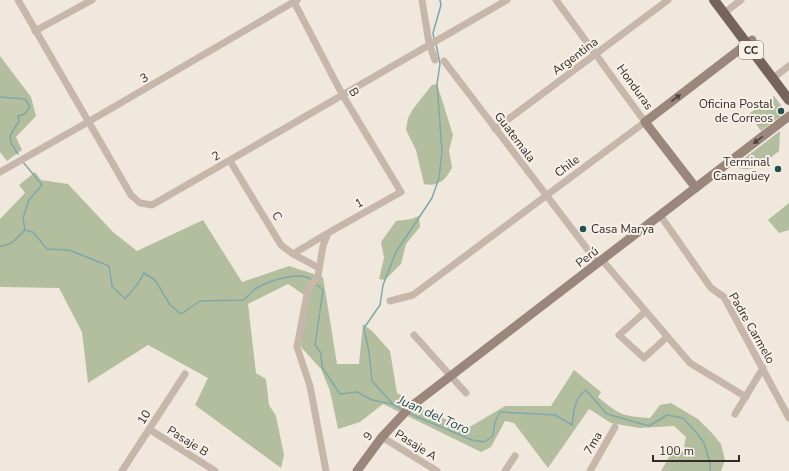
<svg xmlns="http://www.w3.org/2000/svg" width="789" height="471" font-family="'Nunito Sans',sans-serif">
<style>
.green{fill:#b3be9e}
.lines{fill:none;stroke-linecap:round;stroke-linejoin:round}
.stream{stroke:#7ea9aa;stroke-width:1.5}
.street{stroke:#c7b7aa;stroke-width:7}
.secondary{stroke:#9a867b;stroke-width:9}
.primary{stroke:#76645b;stroke-width:10}
.oneway{fill:#4e423e}
.poi-dot{fill:#225053;stroke:#f8f1e9;stroke-width:1.5}
.labels{text-anchor:middle;stroke-width:4;stroke-linejoin:round;paint-order:stroke}
.shield{fill:#f8f1e9;stroke:#706763;stroke-width:1}
.shield-label{font-size:11px;font-weight:bold;fill:#352c29}
.street-label{font-size:12px;fill:#352c29;stroke:#f8f1e9}
.poi-label{font-size:12px;fill:#352c29;stroke:#f8f1e9;text-anchor:end}
.water-label{font-size:13px;font-style:italic;fill:#225053;stroke:#f8f1e9}
</style>
<rect width="100%" height="100%" fill="#f0e7dd"/>
<path class="green" d="M0,56L31,97L36,116L16,137L22,150L7,161L0,152Z
M437,84L453,135L449,150L452,168C445,180 439,187 424,184L416,150L406,130L408,118L413,109L432,85Z
M774,96L786,112L761,131L749,114Z
M780,131L779,151C764,162 758,172 738,168L737,164Z
M35,172L41,180L68,184L113,232L137,251L203,220L242,282L289,266L323,277L337,364H359L363,324L373,332L390,351L397,393L430,413L468,428L505,406H551L574,370L601,392L598,397C620,415 621,416 650,418L660,405L671,403L698,419L712,433L721,444L725,460L721,471H661L673,450L683,452L686,437L674,426L639,428L611,423L589,409L548,468L514,423L505,421L491,447L481,452L383,404L360,422L338,429L330,391L321,369L301,347L306,296L288,284L248,304L256,373L266,379L269,405L276,416L284,455L281,468L195,405L208,378L148,345L88,383L82,332L59,288L0,287V219L25,193L19,185Z
M789,203V230L779,233L768,220Z
M419,216L420,227L406,244L401,264L385,280L379,279L384,258L381,242L396,221L411,219Z"/>
<g class="lines">
<path class="stream" d="M434,39L433,33L441,5L440,0
M0,97L25,99L30,107L25,114L18,116L19,121L10,136L11,143L18,154
M23,162L42,185L29,200L23,218L25,230
M25,230L33,232L47,249L69,250L109,266L112,286L125,299L137,285L144,273L155,280L170,305L181,314L200,301L244,300C247,297 251,292 255,289C268,281 300,270 312,280
M0,246C10,247 18,237 25,230
M315,283L323,290L315,345L321,353L322,367L340,394L357,392L372,400L392,404L403,410
M392,403L372,381L369,352L364,328L380,305L383,285L396,252L432,198L439,178L442,151L437,84L440,64L436,44
M408,413L472,440L484,442L493,436L495,422L500,412L555,415L572,425C574,411 574,398 586,390L607,414L649,426L667,415L683,418L696,432L704,443L710,463V471"/>
<path class="street" d="M18,0L131,195L140,203L152,205L507,0
M293,0L342,94L401,192L328,233L323,246L318,276L308,289L297,347L310,386L326,471
M422,0L429,43L435,60
M724,13L741,0
M35,31L92,0
M444,61L598,263
M773,78L789,66
M495,129L668,0
M230,161L281,245L293,254L319,268
M0,172L88,122L297,0
M660,215L711,288L724,297L789,418
M293,254L328,233
M602,260L690,363L746,397
M390,301L413,295L645,122L556,0
M645,312L619,335L644,358L667,337
M414,335L466,393
M735,414L763,368
M149,429L215,471
M382,437L437,471
M122,471L185,374
M505,471L515,456
M590,471L615,427"/>
<path class="secondary" d="M696,188L645,122L752,40
M357,471L382,437L409,408L789,116"/>
<path class="primary" d="M714,0L789,100"/>
</g>
<defs><path id="oneway-solid" d="M-6-.8H1V-3.2L6.5 0L1 3.2V.8H-6Z"/></defs>
<g class="oneway">
<use href="#oneway-solid" transform="translate(676 98) rotate(-37)"/>
<use href="#oneway-solid" transform="translate(758 140) rotate(142)"/>
</g>
<g class="poi-dot">
<circle cx="781" cy="111" r="4"/>
<circle cx="778" cy="169" r="4"/>
<circle cx="583" cy="229" r="4"/>
</g>
<g class="labels">
<rect class="shield" x="739" y="41" width="24" height="18" rx="3"/>
<g class="shield-label">
<text x="751" y="54">CC</text>
</g>
<g class="street-label">
<text transform="translate(575 56) rotate(-37)" y="4">Argentina</text>
<text transform="translate(144 78) rotate(-30)" y="4">3</text>
<text transform="translate(635 87) rotate(54)" y="4">Honduras</text>
<text transform="translate(354 92) rotate(60)" y="4">B</text>
<text transform="translate(515 137) rotate(53)" y="4">Guatemala</text>
<text transform="translate(216 156) rotate(-29)" y="4">2</text>
<text transform="translate(567 166) rotate(-37)" y="4">Chile</text>
<text transform="translate(359 203) rotate(-29)" y="4">1</text>
<text transform="translate(277 216) rotate(59)" y="4">C</text>
<text transform="translate(587 257) rotate(-38)" y="4">Perú</text>
<text transform="translate(752 328) rotate(60)" y="4">Padre Carmelo</text>
<text transform="translate(144 417) rotate(-57)" y="4">10</text>
<text transform="translate(368 436) rotate(-53)" y="4">9</text>
<text transform="translate(188 441) rotate(32)" y="4">Pasaje B</text>
<text transform="translate(593 443) rotate(-60)" y="4">7ma</text>
<text transform="translate(416 445) rotate(32)" y="4">Pasaje A</text>
</g>
<g class="poi-label">
<text x="773" y="108">Oficina Postal<tspan x="773" dy="14">de Correos</tspan></text>
<text x="770" y="166">Terminal<tspan x="770" dy="14">Camagüey</tspan></text>
<text x="591" y="233" text-anchor="start">Casa Marya</text>
</g>
<g class="water-label">
<text transform="translate(434 414) rotate(24)" y="5">Juan del Toro</text>
</g>
</g>
<path d="M653 455v6h86v-6" fill="none" stroke="#352c29" stroke-width="2"/>
<text x="659" y="455" font-size="12" fill="#352c29" stroke="#f8f1e9" stroke-width="3" paint-order="stroke">100 m</text>
</svg>
